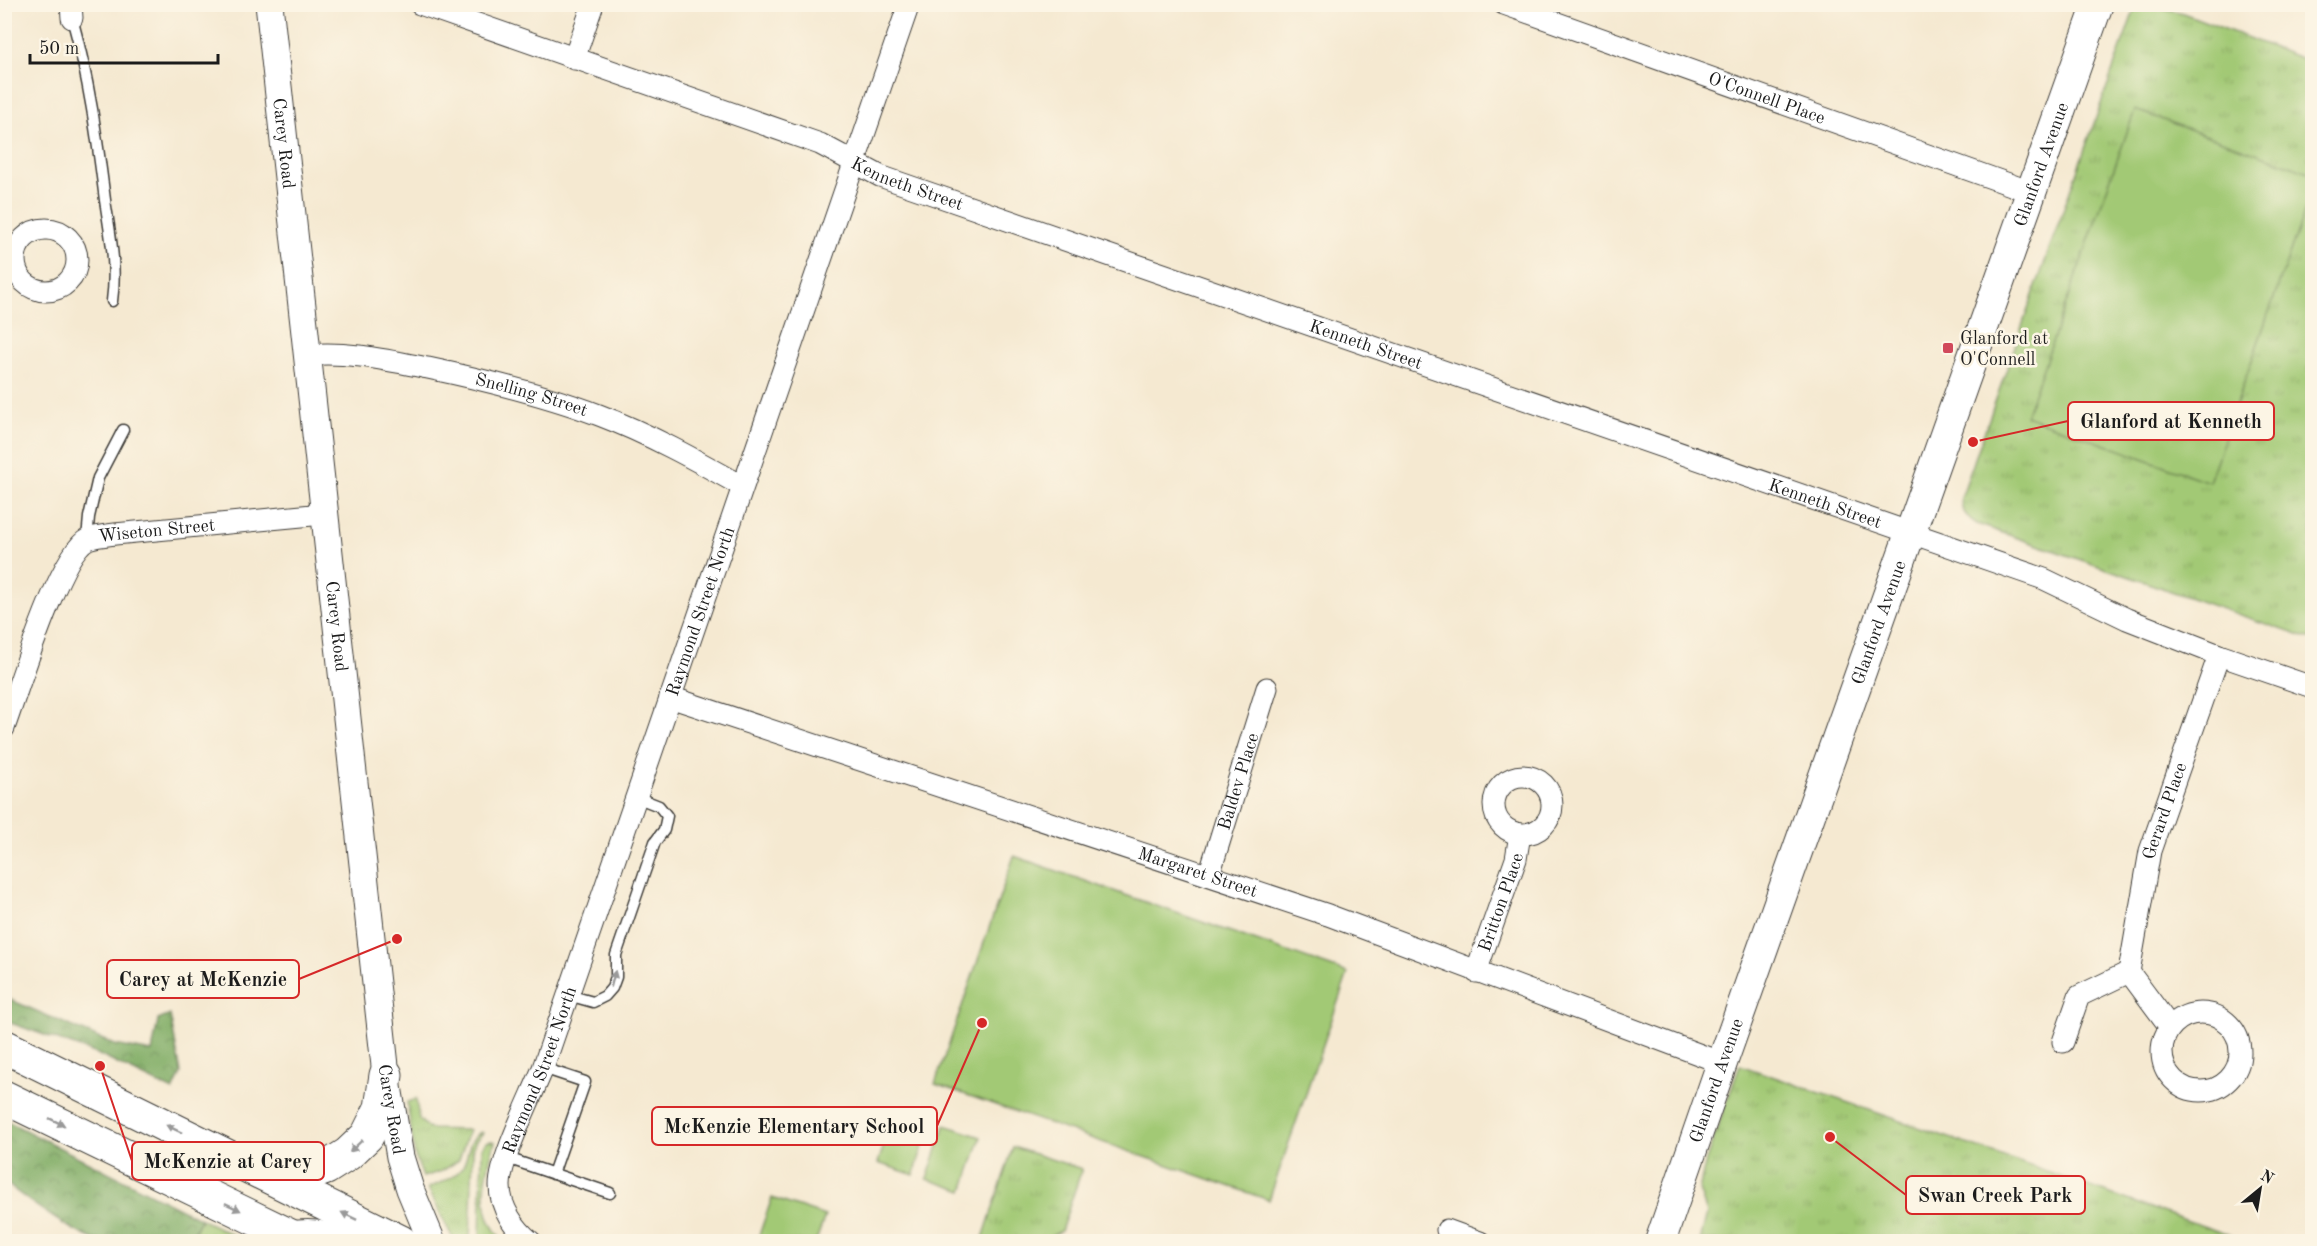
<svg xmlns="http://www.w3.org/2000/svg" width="2317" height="1246" font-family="'Old Standard TT',serif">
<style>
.grass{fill:url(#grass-tufts);stroke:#5f7248;stroke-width:1.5}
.forest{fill:url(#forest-crowns);stroke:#4e6441;stroke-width:1.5}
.pitch{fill:#a2c974;stroke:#5f7248;stroke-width:1.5}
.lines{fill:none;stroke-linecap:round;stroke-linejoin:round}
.service-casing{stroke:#3d3b37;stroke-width:13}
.minor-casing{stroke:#3d3b37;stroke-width:23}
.tertiary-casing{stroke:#3d3b37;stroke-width:29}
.secondary-casing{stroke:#3d3b37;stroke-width:32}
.primary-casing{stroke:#3d3b37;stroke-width:35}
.service{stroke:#fff;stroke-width:10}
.minor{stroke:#fff;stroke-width:21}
.tertiary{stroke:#fff;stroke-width:27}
.secondary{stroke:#fff;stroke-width:30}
.primary{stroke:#fff;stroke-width:33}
.oneway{fill:#999}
.poi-dot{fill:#d1495b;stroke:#fcf5e5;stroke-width:2}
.labels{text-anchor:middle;stroke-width:5;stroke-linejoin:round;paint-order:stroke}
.street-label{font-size:18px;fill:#1c1c1c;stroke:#fcf5e5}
.poi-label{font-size:18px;fill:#1c1c1c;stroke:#fcf5e5;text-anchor:start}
.leader{fill:none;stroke:#d62828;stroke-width:2}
.callout-dot{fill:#d62828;stroke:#fcf5e5;stroke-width:2}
.callout{fill:#fcf5e5;stroke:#d62828;stroke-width:2}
.callout-label{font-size:20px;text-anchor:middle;font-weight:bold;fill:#1c1c1c}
</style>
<defs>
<pattern id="grass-tufts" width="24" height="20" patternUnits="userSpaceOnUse" patternTransform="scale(1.5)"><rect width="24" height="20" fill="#a2c974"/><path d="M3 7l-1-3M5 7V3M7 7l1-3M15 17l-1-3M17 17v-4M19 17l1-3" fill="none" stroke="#8bac64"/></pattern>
<pattern id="forest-crowns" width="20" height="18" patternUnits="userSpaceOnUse" patternTransform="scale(1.5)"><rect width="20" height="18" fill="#81ad66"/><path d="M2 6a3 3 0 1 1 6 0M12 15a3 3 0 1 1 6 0" fill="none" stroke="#698c53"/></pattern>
</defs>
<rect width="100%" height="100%" fill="#fcf5e5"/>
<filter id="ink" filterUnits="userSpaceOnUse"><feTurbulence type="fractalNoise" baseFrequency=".0167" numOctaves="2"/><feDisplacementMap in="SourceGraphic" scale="12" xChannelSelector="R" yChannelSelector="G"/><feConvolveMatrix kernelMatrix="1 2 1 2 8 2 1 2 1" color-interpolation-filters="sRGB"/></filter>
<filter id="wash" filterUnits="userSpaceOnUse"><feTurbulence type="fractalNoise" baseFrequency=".008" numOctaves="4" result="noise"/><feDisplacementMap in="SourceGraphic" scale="24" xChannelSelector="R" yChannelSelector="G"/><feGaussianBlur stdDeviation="1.35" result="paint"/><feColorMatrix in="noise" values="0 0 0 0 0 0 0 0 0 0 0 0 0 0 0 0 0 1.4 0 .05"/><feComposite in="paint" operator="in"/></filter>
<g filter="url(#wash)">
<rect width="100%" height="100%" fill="#f5e9d1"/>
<path class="grass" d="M2136,5H2151L2183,13L2306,60L2312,42V640L1977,524C1966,517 1961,511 1961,498Z
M1740,1065L1757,1071L2246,1241H1700L1707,1213L1699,1190L1706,1160Z
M416,1099L419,1119L429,1129L469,1130L459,1160L442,1171L423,1177L415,1156L407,1102Z
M481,1132L483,1133L475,1142L473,1151L470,1240L469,1241H454L428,1188C439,1183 453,1179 461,1169C470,1158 465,1141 481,1132Z
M492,1141L495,1142C485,1175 475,1214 504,1241H480L482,1148L486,1142Z
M1013,1147L1082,1169L1061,1231L1049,1237L1048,1241H982Z
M201,1219L245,1241L190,1242Z"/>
<path class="forest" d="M4,997L115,1045L152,1052L158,1020L170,1015L181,1073L173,1091L97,1054L5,1021Z
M5,1120L201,1219L190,1241C162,1242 131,1245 103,1242C81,1239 22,1197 5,1182Z"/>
<path class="pitch" d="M2135,110L2312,173V190L2209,482L2026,416Z
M1014,856L1348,973L1269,1200L935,1084Z
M896,1109L931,1120L914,1175L878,1163Z
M945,1125L981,1137L963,1191L927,1179Z
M772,1198L825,1216L816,1241H757Z"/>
</g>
<g filter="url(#ink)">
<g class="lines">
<defs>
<path id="service" d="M72,18C89,79 97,137 105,200C110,234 117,266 112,301
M87,539L89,517L98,478L123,430
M568,995L593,1002L605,996L612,988L616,977V955L655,842L664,830L667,816L659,806L636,797
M543,1068L585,1082L553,1174
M507,1158L610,1193"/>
<g id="minor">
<path d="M71,4L72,18"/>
<path id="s1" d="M420,4L820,144L880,176L2044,579L2127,619L2219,655L2312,687"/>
<path id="s2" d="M1504,4L2031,192"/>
<path d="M574,59L593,4"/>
<circle cx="46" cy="260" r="31"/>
<path id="s3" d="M306,355C350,351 385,360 428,368C485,380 544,394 599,415C649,434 696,460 742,486"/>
<path id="s4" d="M670,697L1328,915L1722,1063"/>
<path id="s5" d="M4,728C17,693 59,553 88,539C95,536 107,535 115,534L323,514"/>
<circle cx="1523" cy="805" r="29"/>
<path id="s6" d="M1209,875L1267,688"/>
<path id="s7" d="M1476,972L1516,859L1520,834"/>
<circle cx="2201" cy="1052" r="39"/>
<path id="s8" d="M2170,1027L2129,972L2150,851L2219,655"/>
<path d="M2063,1042L2079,996L2129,972"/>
<path d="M1447,1230L1480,1242"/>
<path id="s9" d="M531,1242C515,1229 500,1208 500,1186C500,1159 532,1096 543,1068L909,4"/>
</g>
<g id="tertiary">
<path id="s10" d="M269,4L386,1075L400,1157L410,1189L432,1242"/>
<path d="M290,1235C309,1232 324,1233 342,1242"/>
</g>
<g id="secondary">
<path id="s11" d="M1660,1242L1722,1063L2098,4"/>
</g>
<path id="primary" d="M4,1046L401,1242
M4,1097L303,1242
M270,1170L299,1178L326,1168L348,1154L367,1136L381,1108L386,1075"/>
</defs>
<use href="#service" class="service-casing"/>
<use href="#minor" class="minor-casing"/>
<use href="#tertiary" class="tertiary-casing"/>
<use href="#secondary" class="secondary-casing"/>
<use href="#primary" class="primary-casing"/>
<use href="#service" class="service"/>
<use href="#minor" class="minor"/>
<use href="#tertiary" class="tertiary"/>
<use href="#secondary" class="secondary"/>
<use href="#primary" class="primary"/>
</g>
<defs><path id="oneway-solid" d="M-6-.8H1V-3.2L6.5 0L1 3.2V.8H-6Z" transform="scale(1.5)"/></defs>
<g class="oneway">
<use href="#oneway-solid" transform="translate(613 979) rotate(-75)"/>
<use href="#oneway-solid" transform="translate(57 1122) rotate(26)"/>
<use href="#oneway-solid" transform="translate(174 1129) rotate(-154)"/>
<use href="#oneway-solid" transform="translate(356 1146) rotate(137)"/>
<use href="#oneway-solid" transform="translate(233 1207) rotate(26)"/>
<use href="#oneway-solid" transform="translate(349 1216) rotate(-154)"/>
</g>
</g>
<rect class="poi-dot" x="1942" y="342" width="12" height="12" rx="3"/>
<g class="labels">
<g class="street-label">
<text dy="6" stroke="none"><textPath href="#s2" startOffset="279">O'Connell Place</textPath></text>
<text dy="6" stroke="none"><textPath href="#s10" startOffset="140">Carey Road</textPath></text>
<text dy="6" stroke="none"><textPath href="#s11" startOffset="1143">Glanford Avenue</textPath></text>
<text dy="6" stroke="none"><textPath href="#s1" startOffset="520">Kenneth Street</textPath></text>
<text dy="6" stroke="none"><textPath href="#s1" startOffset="1006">Kenneth Street</textPath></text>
<text dy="6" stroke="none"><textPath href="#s3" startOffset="230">Snelling Street</textPath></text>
<text dy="6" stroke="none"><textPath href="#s1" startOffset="1492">Kenneth Street</textPath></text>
<text dy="6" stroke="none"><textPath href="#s5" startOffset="278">Wiseton Street</textPath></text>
<text dy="6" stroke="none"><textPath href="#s9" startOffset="675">Raymond Street North</textPath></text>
<text dy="6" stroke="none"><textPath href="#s11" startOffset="657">Glanford Avenue</textPath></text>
<text dy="6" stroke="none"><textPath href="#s10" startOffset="626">Carey Road</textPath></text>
<text dy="6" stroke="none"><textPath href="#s6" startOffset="98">Baldev Place</textPath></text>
<text dy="6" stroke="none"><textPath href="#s8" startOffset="234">Gerard Place</textPath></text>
<text dy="6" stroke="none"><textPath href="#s4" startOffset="556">Margaret Street</textPath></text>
<text dy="6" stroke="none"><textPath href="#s7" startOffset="74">Britton Place</textPath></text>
<text dy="6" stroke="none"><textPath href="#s9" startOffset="189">Raymond Street North</textPath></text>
<text dy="6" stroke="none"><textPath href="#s11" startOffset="171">Glanford Avenue</textPath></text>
<text dy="6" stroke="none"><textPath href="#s10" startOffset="1112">Carey Road</textPath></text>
</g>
<g class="poi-label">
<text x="1960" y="344">Glanford at<tspan x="1960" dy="21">O'Connell</tspan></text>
</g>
</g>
<path class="leader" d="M1973 442L2068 421M397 939L299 979M982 1023L937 1126M100 1066L132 1161M1830 1137L1906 1195"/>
<g class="callout-dot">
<circle cx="1973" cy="442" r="6"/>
<circle cx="397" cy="939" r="6"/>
<circle cx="982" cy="1023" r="6"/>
<circle cx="100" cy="1066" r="6"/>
<circle cx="1830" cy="1137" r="6"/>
</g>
<g class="callout">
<rect x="2068" y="402" width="206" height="38" rx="6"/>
<rect x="107" y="960" width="192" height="38" rx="6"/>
<rect x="652" y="1107" width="285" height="38" rx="6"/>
<rect x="132" y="1142" width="192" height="38" rx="6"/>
<rect x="1906" y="1176" width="179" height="38" rx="6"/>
</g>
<g class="callout-label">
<text x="2171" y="428">Glanford at Kenneth</text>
<text x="203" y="986">Carey at McKenzie</text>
<text x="794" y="1133">McKenzie Elementary School</text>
<text x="228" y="1168">McKenzie at Carey</text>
<text x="1995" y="1202">Swan Creek Park</text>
</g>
<rect width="2317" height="1246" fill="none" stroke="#fcf5e5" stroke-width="24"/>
<g transform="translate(2260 1189) rotate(30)" stroke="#fcf5e5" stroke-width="4.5" paint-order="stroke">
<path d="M0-4.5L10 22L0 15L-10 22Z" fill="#1c1c1c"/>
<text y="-9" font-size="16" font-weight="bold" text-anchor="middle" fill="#1c1c1c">N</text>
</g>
<path d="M30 54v9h188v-9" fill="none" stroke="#1c1c1c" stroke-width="3"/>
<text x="39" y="54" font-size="18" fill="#1c1c1c" stroke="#fcf5e5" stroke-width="4.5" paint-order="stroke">50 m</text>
</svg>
